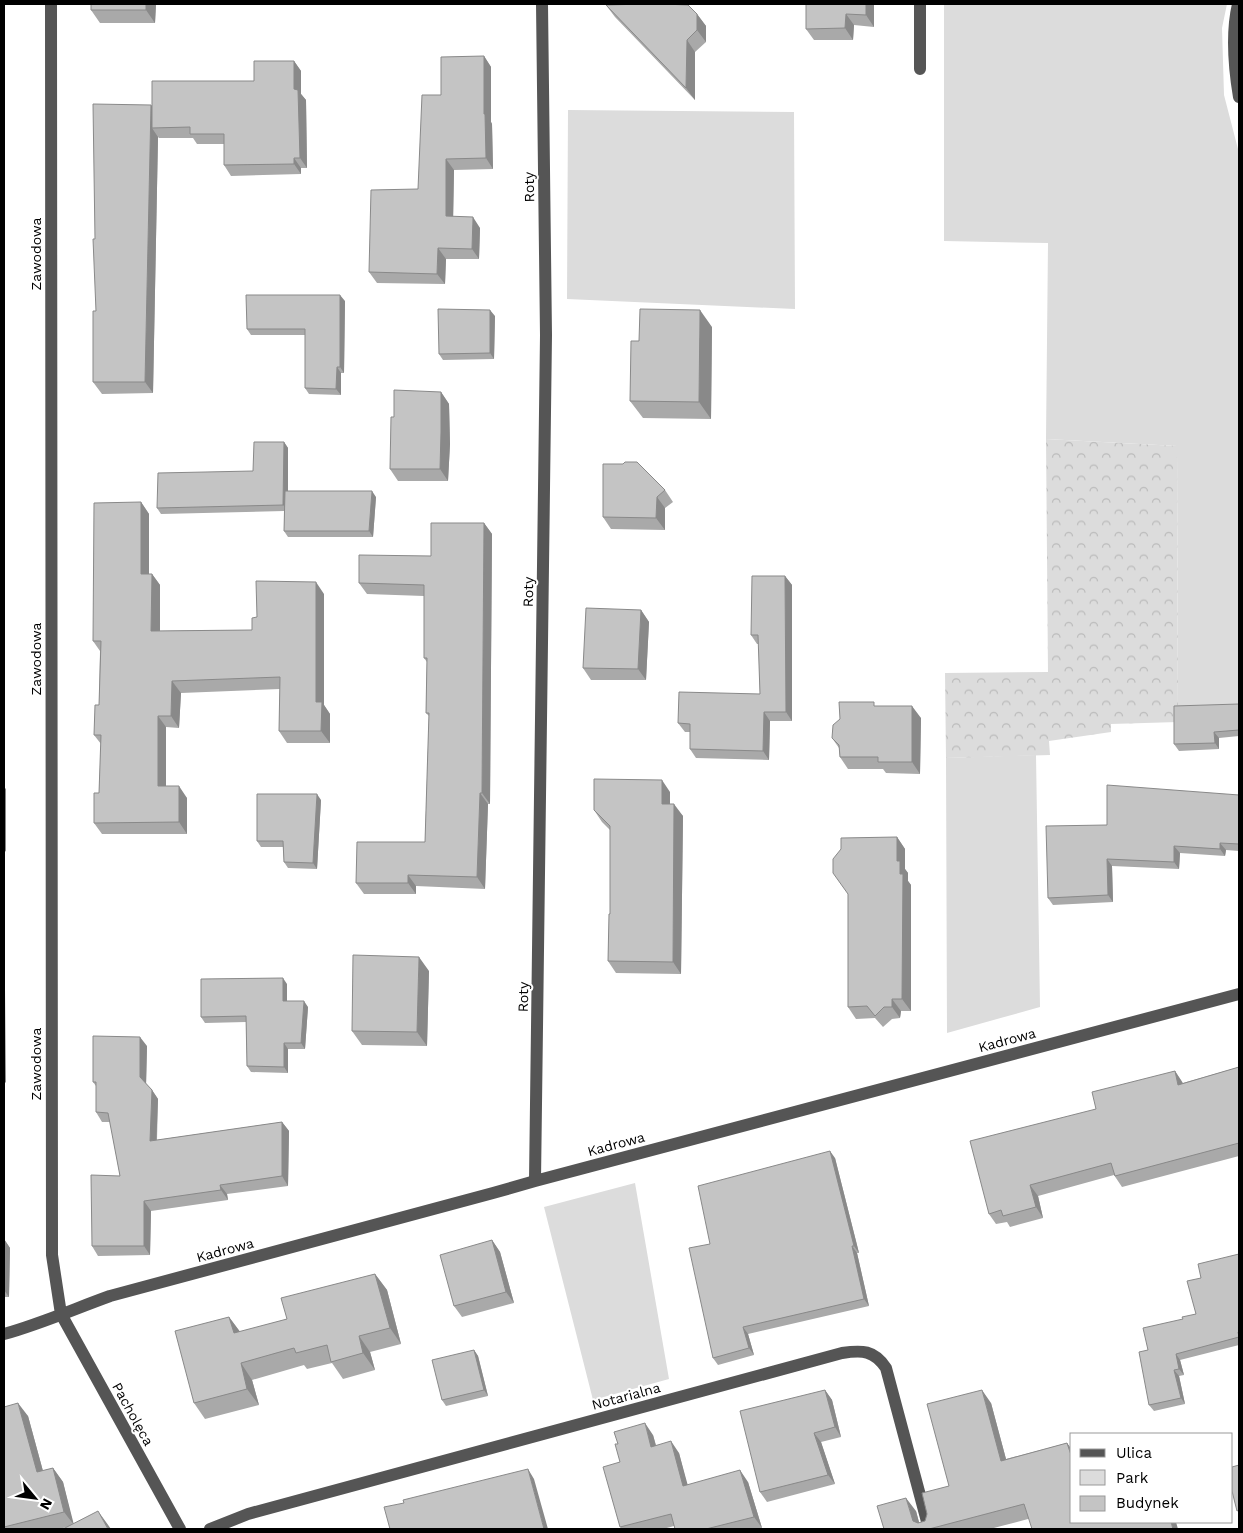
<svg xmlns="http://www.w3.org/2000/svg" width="1243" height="1533" font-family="'Work Sans',sans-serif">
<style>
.green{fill:#dcdcdc}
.forest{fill:url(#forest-crowns)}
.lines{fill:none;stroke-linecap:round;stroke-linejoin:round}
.minor{stroke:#555;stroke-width:12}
.wall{fill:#a9a9a9}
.shaded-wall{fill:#898989}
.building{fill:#c4c4c4;stroke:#898989}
.labels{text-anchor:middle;stroke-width:4;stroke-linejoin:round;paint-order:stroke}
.street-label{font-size:14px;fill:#000;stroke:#fff}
</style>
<defs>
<pattern id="forest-crowns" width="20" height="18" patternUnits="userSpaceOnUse" patternTransform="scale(1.25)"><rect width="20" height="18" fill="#dcdcdc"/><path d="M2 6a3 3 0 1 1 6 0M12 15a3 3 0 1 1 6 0" fill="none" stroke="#bbb"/></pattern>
</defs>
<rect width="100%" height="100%" fill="#fff"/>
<path class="green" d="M944,4H1227L1222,28L1224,95L1239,153V710L1178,713L1177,446L1046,439L1048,243L944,241Z
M568,110L794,112L795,309L567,299Z
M1036,755L1040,1007L947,1033L946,758Z
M635,1183L669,1379L593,1400L544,1207Z"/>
<path class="forest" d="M1046,439L1177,446L1178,722L1111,724V732L1049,741L1050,755L946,758L945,673L1048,672Z"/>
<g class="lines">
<path class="minor" d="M51,4L52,1255L61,1314L180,1529
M1238,4C1231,34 1234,67 1239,97
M920,69V4
M535,1181L546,335L542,4
M4,1334C40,1324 74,1309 110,1296L493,1193L535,1181L1239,994
M210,1529L248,1514L842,1353C862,1350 874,1350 886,1368L929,1529"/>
</g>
<path class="wall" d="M91,4H156L155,23H100L91,10Z
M806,4H874V27L854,25L853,40H814L806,29Z
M606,5L697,14L706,26V42L695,52V100L615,17Z
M484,56L491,67V122L492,124L493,169L454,170L453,217L480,228L479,259H446L445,284L377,283L369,272L418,189Z
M294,61L301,71V94L306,100L307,168H301V174L231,176L224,165V144H197L193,138H159L158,137L153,393L102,394L93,382L96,311L95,239L151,105L152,106L254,81Z
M345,301L344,373H341V395L309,394L305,388V335H251L247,329Z
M495,316L494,359L443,360L439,354Z
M712,327L711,419L643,418L630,401Z
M441,392L449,404L450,444L448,481H398L390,469L394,417Z
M284,442L288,448V491L376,497L373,537H288L284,531V511L161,514L157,508L253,471Z
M665,490L673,502L665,508V530L611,529L603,517Z
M141,502L149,514V574H152L160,585V631L252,630L257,617L324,594V705L330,714V743H287L279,731L280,689L181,693L179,728L166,727V786L187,798V834H102L94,823L99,793L101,744L94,735L99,705L100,651L93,641Z
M484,523L492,534L490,804H488L485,889L416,886V894H364L356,883L425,842L429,716L426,713L427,662L424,658V596L367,594L359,583L431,556Z
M785,576L792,585V721H770L769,760L696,758L690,749V732H685L678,723L760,694L759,644H757L751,635Z
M641,610L649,622L646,680H591L583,668Z
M1239,704V736L1219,738V749L1179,751L1174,744Z
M878,706L921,718L920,774L886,773L883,769H848L840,757L839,748L832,738Z
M670,792V804L683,816L681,974L616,973L608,961L610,914V830L602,822L594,810Z
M1239,795V851L1226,850L1225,856L1180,853L1179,869L1112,866L1113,902L1053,905L1048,898L1107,825Z
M321,800L317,869L288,868L284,862L283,847H261L257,841Z
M897,837L905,849V869L908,873V881L911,885V1011H901L900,1018L892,1019L883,1027L875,1018L856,1019L848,1007V894Z
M429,971L427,1046L362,1045L352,1031Z
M287,984V1001L308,1007L305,1049H288V1073L251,1072L247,1066L246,1022L205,1023L201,1017Z
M147,1046L146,1084L152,1090L158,1099L157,1140L282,1122L289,1131L288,1186L227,1194L228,1200L151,1211L150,1255L98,1256L92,1246L120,1176L110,1122H102L96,1112V1086L93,1082Z
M1239,1067V1156L1122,1187L1114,1175L1038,1196L1043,1218L1010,1227L1007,1222L996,1224L989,1214L1096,1109L1175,1071L1183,1083Z
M835,1158L859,1253H857L869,1306L748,1334L754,1355L718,1365L713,1358L710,1244Z
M4,1239L10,1248L9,1297H4Z
M492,1240L500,1252L514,1303L462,1317L454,1306Z
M1239,1254V1345L1180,1360L1184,1375L1179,1376L1185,1404L1154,1411L1149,1405L1148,1350L1183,1319L1196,1314L1201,1278Z
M375,1274L387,1290L401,1344L370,1352L375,1370L343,1379L332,1363L307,1369L304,1365L252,1380L259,1405L205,1419L194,1403L229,1317L240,1332L287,1319Z
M474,1350L478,1356L488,1396L446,1406L442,1400Z
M825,1390L832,1400L841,1437L821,1442L835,1484L767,1502L760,1492Z
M991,1403L1006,1459L1067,1443L1072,1450V1522L1028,1519L990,1529H884L916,1511L919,1523L925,1521L949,1486Z
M4,1407L28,1416L43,1471L53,1468L63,1482L73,1524L68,1527L58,1529H4Z
M653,1435L656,1445L679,1453L687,1485L748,1482L762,1528L759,1529H675L674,1526L663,1529H622L620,1527V1462Z"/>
<path class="shaded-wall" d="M146,4H156L155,23L146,10Z
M866,4H874V27L866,15Z
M697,14L706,26V42L697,30Z
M846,14L854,25L853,40L845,28Z
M687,40L695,52V100L686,88Z
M484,56L491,67V122L492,124L493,169L486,158L484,114Z
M294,61L301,71V94L306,100L307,168L300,158L294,89Z
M151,105L159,116L152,128L158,137L153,393L145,382Z
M294,158L301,168V174L294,164Z
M446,159L454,170L453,227L446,216Z
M473,217L480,228L479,259L472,249Z
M438,248L446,259L445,284L437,274Z
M4,264L5,265V316L4,315Z
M340,295L345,301L344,373L340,367Z
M490,310L495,316L494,359L490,353Z
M700,310L712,327L711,419L699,402Z
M337,367L341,373V395L336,389Z
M4,378L5,379V432L4,430Z
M441,392L449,404L450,444L448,481L440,469Z
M284,442L288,448V511L283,505Z
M372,491L376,497L373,537L369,531Z
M657,497L665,508V530L656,518Z
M141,502L149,514V586L141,574Z
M484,523L492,534L490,804L482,793Z
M4,543L5,545V600L4,598Z
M152,574L160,585V643L151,631Z
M785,576L792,585V721L786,712Z
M316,582L324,594V705L330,714V743L321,731L316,702Z
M641,610L649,622L646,680L638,669Z
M172,681L181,693L179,728L171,716Z
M4,700L5,701L4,787L6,789V852L4,849Z
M912,706L921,718L920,774L912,762Z
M764,712L770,721L769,760L763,751Z
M158,716L166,727V798L158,786Z
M1214,732L1219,738V749L1215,743Z
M662,780L670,792V816L662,804Z
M179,786L187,798V834L179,822Z
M480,793L488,804L485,889L477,877Z
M317,794L321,800L317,869L313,863Z
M674,804L683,816L681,974L673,962Z
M897,837L905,849V869L908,873V881L911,885V1011L902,999L900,874L897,861Z
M1220,843L1226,850L1225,856L1220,849Z
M1174,846L1180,853L1179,869L1174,862Z
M1107,859L1112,866L1113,902L1108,895Z
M408,875L416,886V894L408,883Z
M419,957L429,971L427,1046L417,1032Z
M283,978L287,984V1007L283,1001Z
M4,988L5,990L6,1083L4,1081Z
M892,999L901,1011L900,1018L892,1007Z
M304,1001L308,1007L305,1049L301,1043Z
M140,1037L147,1046L146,1087L140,1077Z
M284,1043L288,1049V1073L284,1067Z
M1175,1071L1182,1082L1186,1096L1178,1085Z
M152,1090L158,1099L156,1150L150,1141Z
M282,1122L289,1131L288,1186L282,1176Z
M830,1151L835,1158L859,1253L854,1246Z
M220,1185L227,1194L228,1200L221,1190Z
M1030,1185L1038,1196L1043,1218L1036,1207Z
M144,1201L151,1211L150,1255L144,1246Z
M4,1239L10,1248L9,1297L4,1290Z
M492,1240L500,1252L514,1303L506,1292Z
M852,1246L857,1253L869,1306L864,1299Z
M375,1274L387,1290L401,1344L390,1328Z
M229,1317L241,1333H234Z
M743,1327L748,1334L754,1355L749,1348Z
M359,1336L370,1352L375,1370L363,1353Z
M474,1350L478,1356L488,1396L484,1390Z
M1176,1354L1180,1360L1184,1375L1179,1369Z
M241,1363L252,1380L259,1405L247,1389Z
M1174,1370L1179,1376L1185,1404L1181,1398Z
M825,1390L832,1400L841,1437L835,1427Z
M982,1390L991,1403L1010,1474L1001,1461Z
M18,1403L28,1416L47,1486L37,1472Z
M645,1423L653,1435L659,1458L651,1447Z
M814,1433L821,1442L835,1484L828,1475Z
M671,1441L679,1453L691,1497L683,1486Z
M1067,1443L1072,1450V1458Z
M53,1468L63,1482L74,1525L64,1512Z
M528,1469L534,1479L548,1529H544Z
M740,1470L748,1482L762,1528L754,1517Z
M906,1498L916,1511L921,1529L913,1521Z
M98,1511L111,1529H108Z
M1171,1522H1176L1178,1529H1173Z"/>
<path class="building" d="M91,4H146V10H91Z
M645,4H663L688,5L697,14V30L687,40L686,88L606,5Z
M806,4H866V15L846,14L845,28L806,29Z
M484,56V114H485L486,158L446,159V216L473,217L472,249L438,248L437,274L369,272L371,190L418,189L422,95H441V57Z
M254,61H294V89L298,90L300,158H294V164L224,165V134H190V127L152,128V81H254Z
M93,104L151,105L145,382H93V311H96L93,239H95Z
M246,295H340V367H337L336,389L305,388V329H247Z
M438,309L490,310V353L439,354Z
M640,309L700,310L699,402L630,401L631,341H639Z
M394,390L441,392V432L440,469H390L391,417H394Z
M254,442H284L283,505L157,508L158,473L253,471Z
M625,462H637L665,490L657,497L656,518L603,517V464H623Z
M285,491H372L369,531H284Z
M141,502V574H152L151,631L252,630V618L257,617L256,581L316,582V702H322L321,731H279L280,677L172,681L171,716H158V786H179V822L94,823V793H99L101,735H94L95,705H99L101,641H93L94,503Z
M431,523H484L482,793H480L477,877L408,875V883H356L357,842H425L429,713H426L427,658H424V585L359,583V555L431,556Z
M752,576H785L786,712H764L763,751L690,749V724L678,723L679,692L760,694L758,635H751Z
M586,608L641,610L638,669L583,668Z
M839,702H874V706H912V762H878V757H840L839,745L832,738L833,725L840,719Z
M1239,704V730L1214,732L1215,743L1174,744V706Z
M594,779L662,780V804H674L673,962L608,961L609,914H610V826L594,810Z
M1107,785L1239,795V844L1220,843V849L1174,846V862L1107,859L1108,895L1048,898L1046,826L1107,825Z
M257,794H317L313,863L284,862L283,841H257Z
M897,837V861H900V874H903L902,999H892V1007H884L875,1016L867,1006L848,1007V894L833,873V859L841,849V838Z
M353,955L419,957L417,1032L352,1031Z
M283,978V1001H304L301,1043H284V1067L247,1066L246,1016L201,1017V979Z
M93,1036L140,1037V1077L152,1090L150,1141L282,1122V1176L220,1185L221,1190L144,1201V1246H92L91,1175L120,1176L108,1113L96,1112V1082H93Z
M1239,1067V1143L1115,1176L1111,1163L1030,1185L1036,1207L1003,1216L1001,1210L989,1214L970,1141L1096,1109L1092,1092L1175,1071L1178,1085Z
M830,1151L854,1246H852L864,1299L743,1327L749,1348L713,1358L689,1248L710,1244L698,1186Z
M492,1240L506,1292L454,1306L440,1255Z
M1239,1254V1332H1238L1239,1337L1176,1354L1179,1369L1174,1370L1181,1398L1149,1405L1139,1352L1148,1350L1143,1328L1183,1319L1182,1317L1196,1314L1187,1281L1201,1278L1198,1264Z
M375,1274L390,1328L359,1336L363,1353L331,1362L327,1345L296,1353L294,1348L241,1363L247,1389L194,1403L175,1331L229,1317L234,1333L287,1319L281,1298Z
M474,1350L484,1390L442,1400L432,1360Z
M825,1390L835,1427L814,1433L828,1475L760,1492L740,1411Z
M982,1390L1001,1461L1067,1443L1072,1458V1522H1171L1173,1529H1032L1024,1504L929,1529H884L877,1506L906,1498L913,1521L918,1523L925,1521L927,1514L922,1493L949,1486L927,1404Z
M18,1403L37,1472L53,1468L64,1512L4,1527V1407Z
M645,1423L651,1447L671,1441L683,1486L740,1470L754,1517L706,1529H675L671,1514L620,1527L603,1467L620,1462L615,1444H618L614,1432Z
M1239,1465V1510L1237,1511L1232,1491V1467Z
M528,1469L544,1529H390L384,1507L404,1503L403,1500Z
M98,1511L108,1529H63Z"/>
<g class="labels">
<g class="street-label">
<text transform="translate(529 187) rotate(-91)" y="5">Roty</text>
<text transform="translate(36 254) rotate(-90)" y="5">Zawodowa</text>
<text transform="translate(528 592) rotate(-89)" y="5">Roty</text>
<text transform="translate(36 659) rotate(-90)" y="5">Zawodowa</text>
<text transform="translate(523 997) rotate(-89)" y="5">Roty</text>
<text transform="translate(1007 1040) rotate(-15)" y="5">Kadrowa</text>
<text transform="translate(36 1064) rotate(-90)" y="5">Zawodowa</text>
<text transform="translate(616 1144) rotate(-15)" y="5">Kadrowa</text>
<text transform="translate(225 1250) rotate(-15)" y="5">Kadrowa</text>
<text transform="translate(626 1396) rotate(-15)" y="5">Notarialna</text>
<text transform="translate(133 1414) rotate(61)" y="5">Pacholęca</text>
</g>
</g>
<rect width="1243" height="1533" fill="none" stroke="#000000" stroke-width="10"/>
<rect x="1070" y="1433" width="162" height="90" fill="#ffffff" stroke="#999999"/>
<rect x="1080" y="1449" width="25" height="8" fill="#555555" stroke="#999999"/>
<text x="1116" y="1458" font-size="15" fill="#000000">Ulica</text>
<rect x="1080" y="1470" width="25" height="15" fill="#dcdcdc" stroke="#999999"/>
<text x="1116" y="1483" font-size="15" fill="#000000">Park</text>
<rect x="1080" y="1496" width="25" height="15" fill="#c4c4c4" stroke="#999999"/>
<text x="1116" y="1508" font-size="15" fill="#000000">Budynek</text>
<g transform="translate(35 1498) rotate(119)" stroke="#ffffff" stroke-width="4" paint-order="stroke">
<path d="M0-4L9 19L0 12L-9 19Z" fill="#000000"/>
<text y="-8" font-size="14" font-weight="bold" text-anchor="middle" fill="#000000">N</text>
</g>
</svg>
